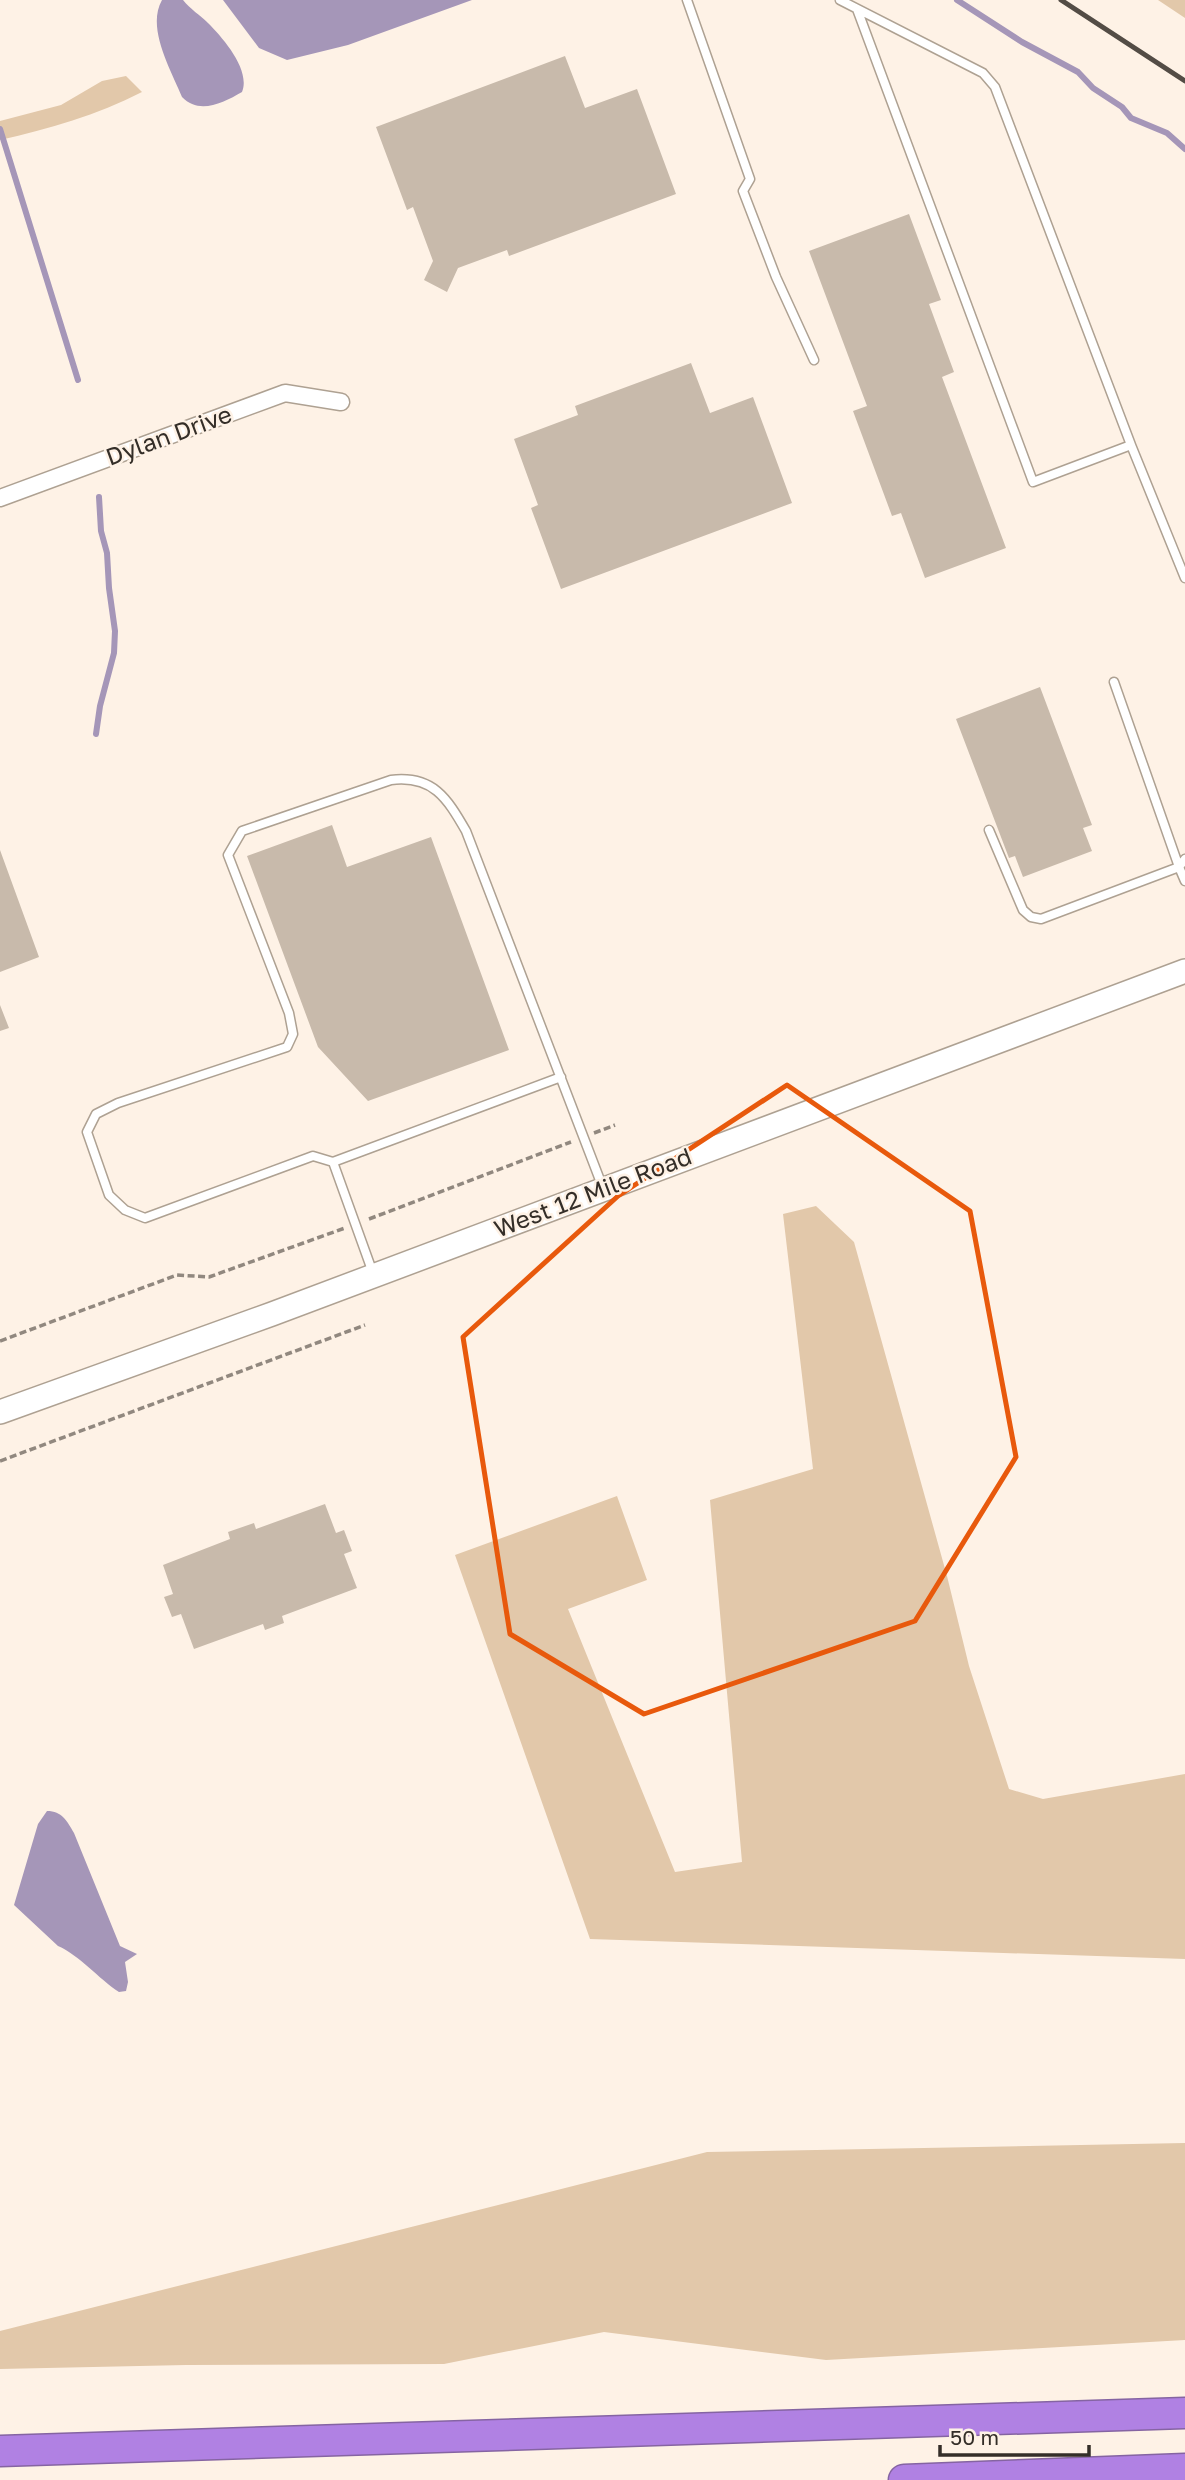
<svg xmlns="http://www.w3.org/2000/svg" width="1185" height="2480" font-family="'Golos Text',sans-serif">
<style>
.green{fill:#e2c8aa}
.water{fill:#a596b8}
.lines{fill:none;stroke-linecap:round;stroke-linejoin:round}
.stream{stroke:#a596b8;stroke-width:6}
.building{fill:#c8baab}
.lane-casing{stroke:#aea192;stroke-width:11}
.street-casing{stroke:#aea192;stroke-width:19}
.secondary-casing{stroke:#aea192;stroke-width:26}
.highway-casing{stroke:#8564a2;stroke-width:33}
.path{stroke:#91887f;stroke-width:3.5;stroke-dasharray:7 3.5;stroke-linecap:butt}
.lane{stroke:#fff;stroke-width:8}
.street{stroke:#fff;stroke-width:16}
.secondary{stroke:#fff;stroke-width:23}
.highway{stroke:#b081e3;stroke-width:30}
.rail{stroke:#534c45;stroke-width:5}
.marked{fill:none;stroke:#e8590c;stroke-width:5;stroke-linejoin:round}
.labels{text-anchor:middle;stroke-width:5;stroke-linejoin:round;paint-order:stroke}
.street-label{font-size:24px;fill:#342e28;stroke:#fef2e6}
</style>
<rect width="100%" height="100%" fill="#fef2e6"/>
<path class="green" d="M1158,0H1185V18Z
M126,76L142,92C97,115 49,129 0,140V121L61,105L102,81Z
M816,1206L854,1242L947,1576L969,1666L1009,1789L1043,1799L1185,1774V1959L590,1939L455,1555L617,1496L647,1580L568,1609L675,1872L742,1862L710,1500L813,1469L783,1214Z
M1185,2143V2340L826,2360L604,2332L444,2364L186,2365L0,2369V2331L707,2152Z"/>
<path class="water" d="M162,0H183C190,9 200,15 208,23C223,38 251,70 242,92C223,103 199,115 182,97C171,70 146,28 162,0Z
M223,0H472L348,45L287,60L259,48Z
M47,1811C62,1811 67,1821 74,1833L120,1946L137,1954L125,1962L128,1982L126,1991L119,1992C99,1979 79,1955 58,1946L14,1905L38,1824Z"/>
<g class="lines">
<path class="stream" d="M957,0L1022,42L1078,72L1093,88L1122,107L1131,118L1167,133L1185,149
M0,129L78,380
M96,734L100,706L114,653L115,631L109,588L107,553L101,531L99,497"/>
</g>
<path class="building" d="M565,56L585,108L637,89L676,194L509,256L507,250L458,268L447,292L424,280L433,261L413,207L407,210L376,127Z
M909,214L941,300L929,304L954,372L942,377L1006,548L925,578L901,513L892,516L853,411L867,406L809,251Z
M691,363L710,413L753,397L792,503L561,589L531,508L538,505L514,439L578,415L575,406Z
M1040,687L1092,825L1083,828L1092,851L1023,877L1015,856L1009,858L956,719Z
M332,825L347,867L431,837L509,1050L368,1101L318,1047L247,856Z
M0,850L39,957L0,972Z
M0,1005L9,1028L0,1031Z
M325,1504L336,1533L344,1530L352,1551L344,1554L357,1588L282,1616L284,1623L265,1630L263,1624L194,1649L181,1614L172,1617L164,1597L173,1594L163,1565L230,1539L228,1532L254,1523L256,1529Z"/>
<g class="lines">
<defs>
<path id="lane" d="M687,0L750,179L743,191L776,277L814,360
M840,0L983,73L995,87L1131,445L1185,578
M857,9L1033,482L1131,445
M989,830L1023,910L1031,917L1041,919L1179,867L1114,682
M1185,859L1179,867L1185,881
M333,1162L561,1077
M373,1273L333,1162L313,1156L145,1218L125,1210L109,1195L87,1132L96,1114L118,1103L287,1047L293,1034L289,1013L228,855L242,831L391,780C433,775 447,798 466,831L603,1188"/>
<path id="street" d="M0,498L285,393L341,402"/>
<path id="secondary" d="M0,1412L272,1314L1185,971"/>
<path id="highway" d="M0,2451L1185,2413
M904,2480L1185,2469"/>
</defs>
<use href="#lane" class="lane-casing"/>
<use href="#street" class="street-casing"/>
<use href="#secondary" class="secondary-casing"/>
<use href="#highway" class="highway-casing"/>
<path class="path" d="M594,1133L615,1125
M369,1219L571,1142
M0,1341L177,1275L209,1277L345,1228
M0,1461L365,1325"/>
<use href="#lane" class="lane"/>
<use href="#street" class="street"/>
<use href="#secondary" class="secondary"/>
<use href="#highway" class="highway"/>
<path class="rail" d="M1061,0L1185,81"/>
</g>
<path class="marked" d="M787,1085L970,1211L1016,1457L915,1621L644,1714L510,1634L463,1337L618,1196Z"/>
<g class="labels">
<g class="street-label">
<text transform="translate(169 436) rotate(-20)" y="8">Dylan Drive</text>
<text transform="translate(593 1193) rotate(-21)" y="8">West 12 Mile Road</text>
</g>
</g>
<path d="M940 2445v10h149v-10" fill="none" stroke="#342e28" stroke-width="3.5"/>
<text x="950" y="2445" font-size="21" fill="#342e28" stroke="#fef2e6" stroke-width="5" paint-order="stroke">50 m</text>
</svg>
